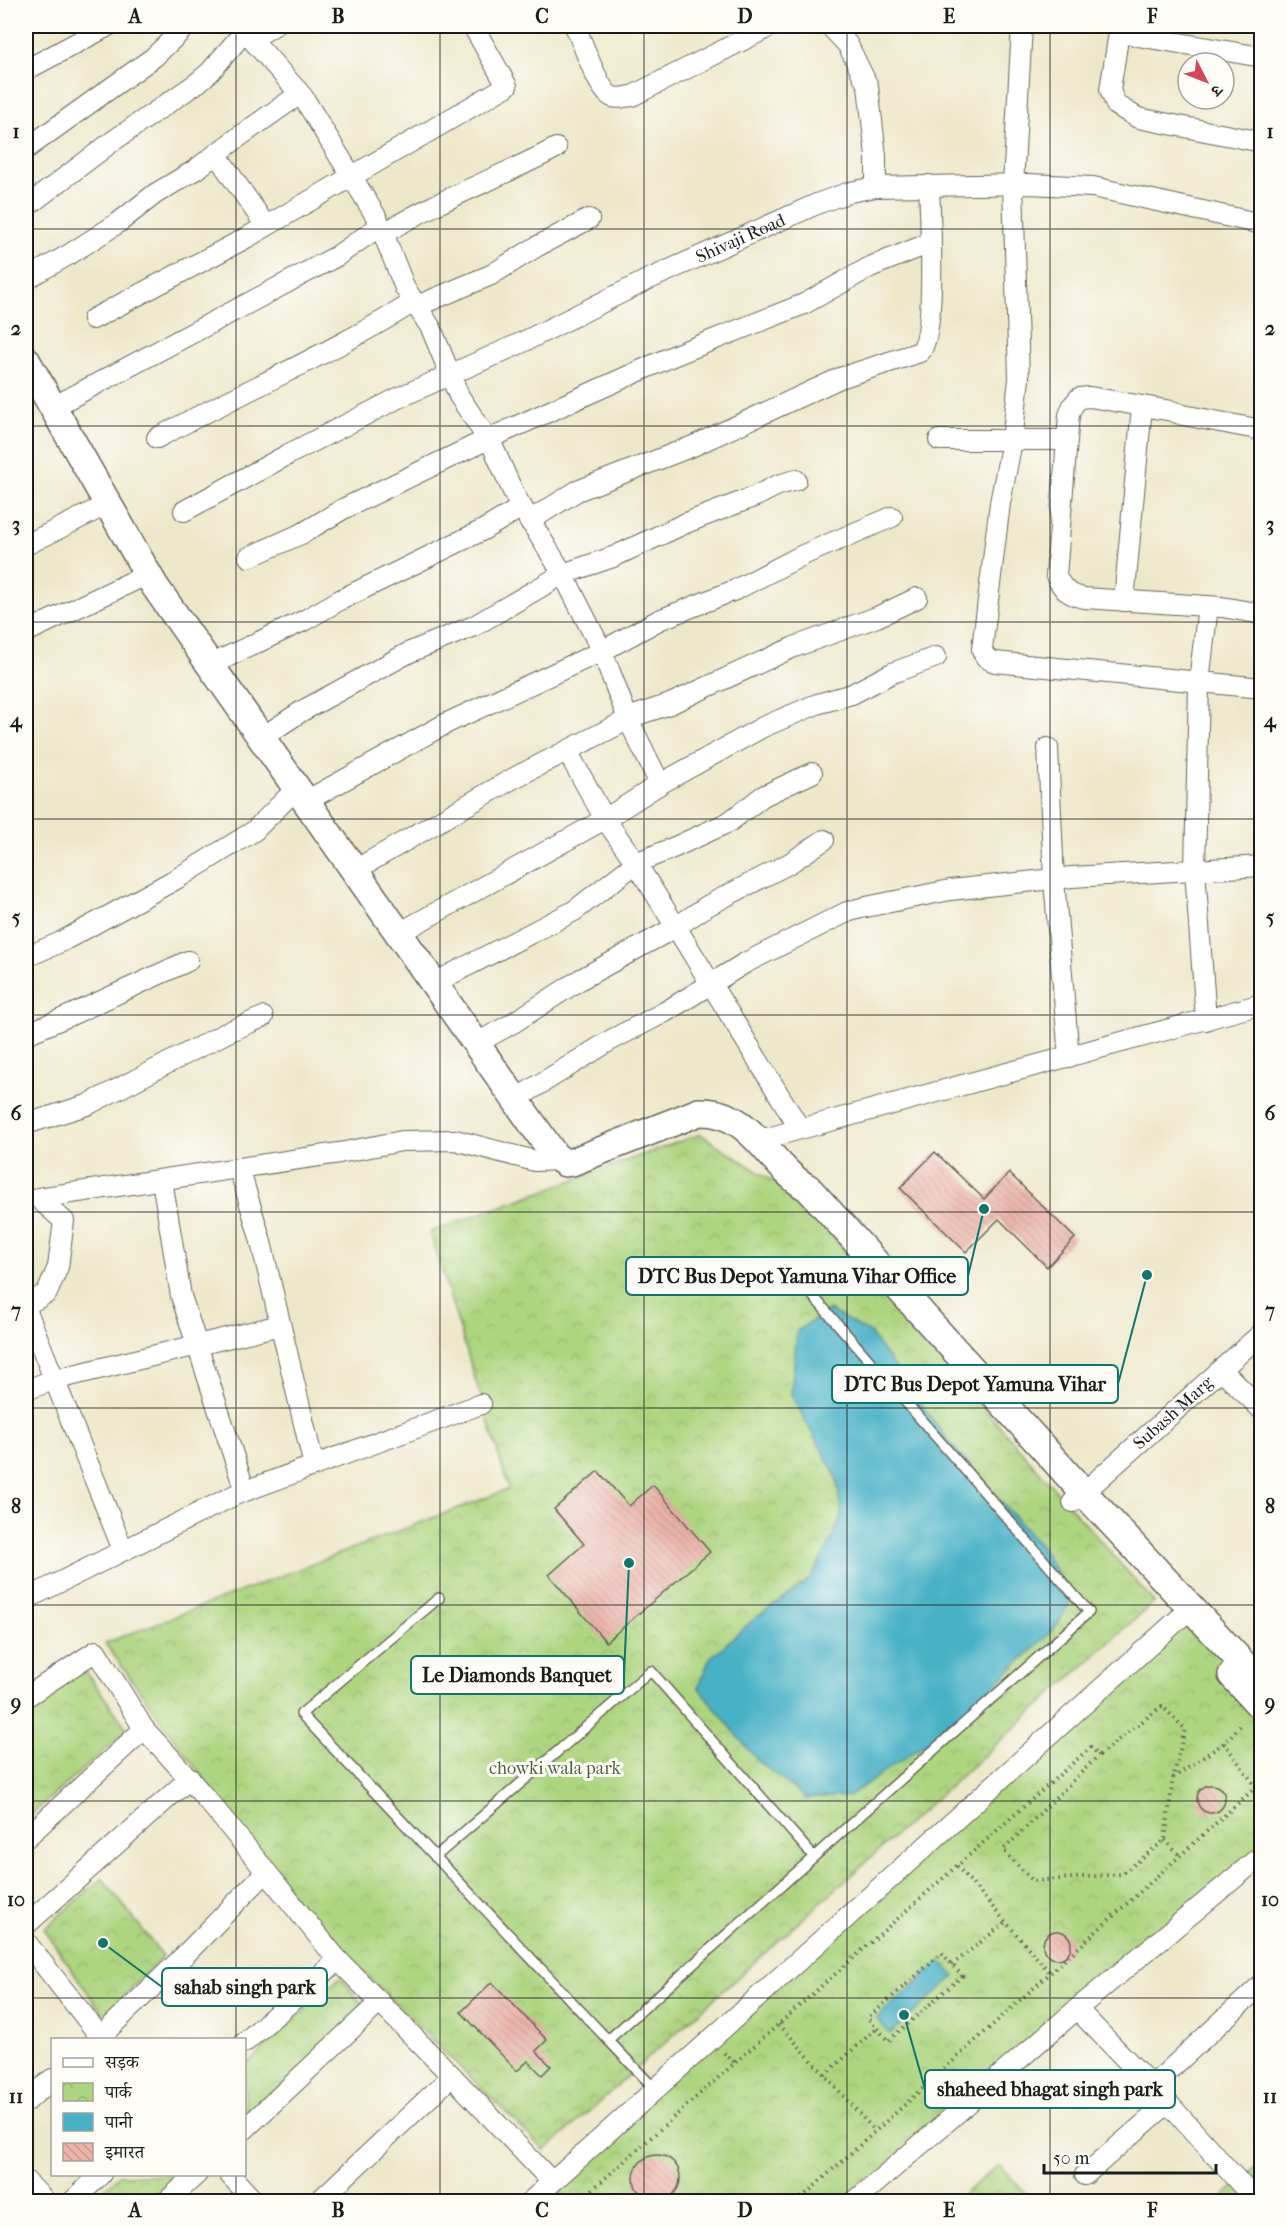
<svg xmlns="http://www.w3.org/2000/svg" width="1287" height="2227" font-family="'IM FELL French Canon','Noto Serif Devanagari',serif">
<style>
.park{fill:url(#park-crowns);stroke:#64784e;stroke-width:1.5}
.water{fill:#47b1c6;stroke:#326671;stroke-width:1.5}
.building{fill:url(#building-back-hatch)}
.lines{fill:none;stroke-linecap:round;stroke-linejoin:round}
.lane-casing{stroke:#666359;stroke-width:12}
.street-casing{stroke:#666359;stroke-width:22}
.secondary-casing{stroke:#666359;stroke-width:30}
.path{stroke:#666359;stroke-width:4;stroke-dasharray:1.5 4.5;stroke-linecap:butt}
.lane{stroke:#fff;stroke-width:9}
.street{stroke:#fff;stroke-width:20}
.secondary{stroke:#fff;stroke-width:27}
.grid{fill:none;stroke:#1c1c1c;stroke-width:1.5;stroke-opacity:0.55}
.labels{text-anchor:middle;stroke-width:6;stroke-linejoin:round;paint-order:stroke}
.street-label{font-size:18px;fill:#1c1c1c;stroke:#fdfcf7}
.park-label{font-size:18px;fill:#4f5d3f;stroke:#fdfcf7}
.leader{fill:none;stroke:#0f766e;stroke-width:2}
.callout-dot{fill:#0f766e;stroke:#fdfcf7;stroke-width:2}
.callout{fill:#fdfcf7;stroke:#0f766e;stroke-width:2}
.callout-label{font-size:20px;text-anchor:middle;font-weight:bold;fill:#1c1c1c}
.neatline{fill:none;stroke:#1c1c1c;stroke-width:2}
.grid-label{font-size:20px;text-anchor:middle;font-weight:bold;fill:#1c1c1c}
</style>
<defs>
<pattern id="park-crowns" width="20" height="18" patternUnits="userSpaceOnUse" patternTransform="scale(1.5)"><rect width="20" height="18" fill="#add580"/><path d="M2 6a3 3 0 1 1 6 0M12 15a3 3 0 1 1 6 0" fill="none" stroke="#94b66e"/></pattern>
<pattern id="building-back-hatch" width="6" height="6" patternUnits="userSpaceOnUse" patternTransform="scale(1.5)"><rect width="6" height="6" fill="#eab2a8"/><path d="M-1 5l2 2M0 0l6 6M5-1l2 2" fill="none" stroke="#c89890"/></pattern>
</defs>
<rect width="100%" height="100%" fill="#fdfcf7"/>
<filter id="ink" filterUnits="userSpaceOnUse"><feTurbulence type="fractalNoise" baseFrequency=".0167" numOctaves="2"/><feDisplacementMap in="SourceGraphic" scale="12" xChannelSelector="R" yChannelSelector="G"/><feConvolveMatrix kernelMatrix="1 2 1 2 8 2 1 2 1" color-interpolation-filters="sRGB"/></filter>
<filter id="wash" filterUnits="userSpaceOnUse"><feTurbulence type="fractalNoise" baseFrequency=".008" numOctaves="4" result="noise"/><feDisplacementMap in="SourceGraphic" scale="24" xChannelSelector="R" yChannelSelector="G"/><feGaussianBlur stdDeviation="1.35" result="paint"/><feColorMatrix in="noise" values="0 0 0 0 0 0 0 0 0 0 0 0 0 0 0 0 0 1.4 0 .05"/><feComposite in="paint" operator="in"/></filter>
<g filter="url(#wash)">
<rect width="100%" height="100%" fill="#eee8cb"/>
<path class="park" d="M700,1134L800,1199L1154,1602L545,2151L297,1907L105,1643L509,1489L430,1232Z
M1190,1611L1261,1685V1848L854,2201H569L552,2182Z
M83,1668L128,1730L26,1819V1711Z
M102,1878L163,1956L104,2016L44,1929Z
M340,1977L368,2011L245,2121V2066Z
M1261,2162V2201H1219Z
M999,2165L1033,2201H955Z
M119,2175H191L159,2201L89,2202Z"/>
<path class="water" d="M829,1310L870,1333L950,1443L1043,1550L1072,1599L1056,1627L951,1726L849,1796L807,1799L757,1760L698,1687L710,1658L753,1620L810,1579L828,1547L842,1515L836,1476L791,1395L797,1331Z
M941,1961L955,1976L890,2034L876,2018Z"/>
<g id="blocks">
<path class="building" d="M935,1152L984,1199L1009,1173L1075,1238L1047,1267L999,1219L966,1252L900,1188Z
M598,1471L629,1506L653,1485L710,1552L606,1642L549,1575L584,1544L554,1509Z
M1197 1799a14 14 0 1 1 28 0a14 14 0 1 1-28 0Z
M1043 1945a14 14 0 1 1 28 0a14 14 0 1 1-28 0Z
M492,1982L547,2040L536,2051L551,2066L542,2075L528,2061L517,2071L461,2012Z
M634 2178a23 23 0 1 1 46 0a23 23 0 1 1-46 0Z"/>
</g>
</g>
<g filter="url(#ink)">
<use href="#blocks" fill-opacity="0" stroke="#666359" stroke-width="1.5"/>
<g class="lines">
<defs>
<path id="lane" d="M439,1598L301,1714L608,2040L1089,1612L813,1296
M435,1857L651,1671L813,1856
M608,2040L655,2089"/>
<g id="street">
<path d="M240,26L303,97L377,218L405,288L431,328L459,396L493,447L515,496L563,574L474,626L410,652L302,711L261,738"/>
<path d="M575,26C582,41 597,86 609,95C615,100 624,97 632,96L771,26"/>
<path d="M1022,26L1013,185L1019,379L1012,441L1000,503L982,649C984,657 987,659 995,662L1262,688"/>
<path d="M1120,26L1110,90L1116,105L1138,118L1262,142"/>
<path d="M1120,33L1262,57"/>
<path d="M252,39L273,26"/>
<path d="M26,70L108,26"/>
<path d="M26,149L154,57L186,26"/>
<path d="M216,154L266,226"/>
<path d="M876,187L1029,184L1093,187L1262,224"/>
<path d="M26,207L113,141L197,83L210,72L245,31"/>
<path d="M383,234C437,200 499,178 556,148"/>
<path d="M26,279L70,254L118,223L155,194L195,170L240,136L294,98L298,91"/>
<path d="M417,306L491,275L536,247L589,219"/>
<path d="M93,319L246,238L507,86L473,26"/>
<path d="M53,407L337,256L380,226"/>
<path d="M1262,430L1183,415L1172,411L1090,397L1079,398L1073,405L1069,415L1056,576C1063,590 1069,595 1084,598L1222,607L1262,614"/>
<path d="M157,438C242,392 332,353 414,302"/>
<path d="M939,440H1066"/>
<path id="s1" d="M184,511L289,454L398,398L521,343L647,280L819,203L850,192L876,187V156L868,86L848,45L830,26"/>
<path d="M529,521L577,491L693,446L840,378L920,352C937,335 930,214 929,185"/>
<path d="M26,545L108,504"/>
<path d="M249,557L303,533L343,509L488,439L675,355L804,304L870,267L930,243"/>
<path d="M1124,601L1142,406"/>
<path d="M26,632L148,574"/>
<path d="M210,665L305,620L340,600L483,530L522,507"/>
<path d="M1048,748L1054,880L1069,1057"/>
<path d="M567,751L605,819L636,863L676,927L800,1129"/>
<path d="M660,784L628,719L602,651L563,574L613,557L686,523L756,496L778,485L796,480"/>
<path d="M306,801L447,723L602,651L659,620L735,590L803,555L892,517"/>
<path d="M355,870L512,779L637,715L670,704L794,647L877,617L917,598"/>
<path d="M399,933L605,819L660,784L763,727L817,704L852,694L892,673L936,657"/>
<path d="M26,957L61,942L178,878L254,831L297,788"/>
<path d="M434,983L574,911L636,863L675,847L729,822L763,796L812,773"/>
<path d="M1206,1020L1195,870L1199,682L1208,606"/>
<path d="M26,1034L71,1015L188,961"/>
<path d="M477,1043L513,1023L581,979L676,927L707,906L790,863L824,840"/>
<path d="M516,1099L611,1040L665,1012L745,963L847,912L861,908L950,890L1072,877L1262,866"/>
<path d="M26,1124L87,1105L226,1033L263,1017"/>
<path d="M760,1140L1262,1004"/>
<path d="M239,1168L260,1238L314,1466"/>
<path d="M162,1180L181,1296L245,1491"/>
<path d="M26,1305L47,1293L58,1267L64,1221L38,1198L339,1153L402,1141L455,1140L535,1161L559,1160"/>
<path d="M26,1309L123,1550"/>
<path d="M1221,1369L1262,1410"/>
<path d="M26,1390L53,1380L280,1325"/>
<path id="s2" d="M1073,1502L1262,1333"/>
<path d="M26,1599L237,1494L481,1404"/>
<path d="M26,1697L96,1651L144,1729"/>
<path d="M26,1838L144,1729C213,1802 274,1883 338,1960L244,2043"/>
<path d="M26,1925L190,1778"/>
<path d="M26,1942L103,2040"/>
<path d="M338,1960L452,2076L552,2182"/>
<path d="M1077,2009L1168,2103L1257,2202"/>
<path d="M97,2040L177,1963L265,1873"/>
<path d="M1152,2086L1262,1984"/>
<path d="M26,2102L52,2079"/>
<path d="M244,2130L380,2002"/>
<path d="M229,2174L255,2202"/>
<path d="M1085,2175L1168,2103"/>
<path d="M26,2181L46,2202"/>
<path d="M72,2202L101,2174"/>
<path d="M166,2202L197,2174"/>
<path d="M318,2202L452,2076"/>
<path d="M530,2202L1191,1608"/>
<path d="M854,2202L1077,2009L1262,1855"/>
</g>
<path id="secondary" d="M26,360L154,585L555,1156L565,1163L572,1162L699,1112C753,1110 769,1167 808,1188L1084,1493L1262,1684
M1232,1675L1262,1708"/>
</defs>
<use href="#lane" class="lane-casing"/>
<use href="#street" class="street-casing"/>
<use href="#secondary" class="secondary-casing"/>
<path class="path" d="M1173,1778L1224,1743L1240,1726
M1165,1840L1180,1856
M957,1866L1050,1973
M942,1953L962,1976L888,2041L868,2018Z
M952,1965L1006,1922
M779,2024L875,2131
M724,2053L735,2063
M825,2075L877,2028
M591,2202L585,2196L1091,1747L1099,1755L1003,1850L1033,1881L1122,1874L1165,1840L1173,1778L1185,1729L1162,1706L1099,1755
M797,2202L1256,1787L1224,1743"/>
<use href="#lane" class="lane"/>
<use href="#street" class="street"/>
<use href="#secondary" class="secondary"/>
</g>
</g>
<path class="grid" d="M236,26V2040M440,26V2202M644,26V2202M847,26V2202M1050,26V2202M26,229H1262M26,426H1262M26,622H1262M26,819H1262M26,1015H1262M26,1212H1262M26,1408H1262M26,1605H1262M26,1801H1262M26,1998H1262M236,2174V2202"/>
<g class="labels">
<g class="street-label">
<text dy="6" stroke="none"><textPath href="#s1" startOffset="620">Shivaji Road</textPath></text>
<text dy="6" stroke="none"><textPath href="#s2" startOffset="134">Subash Marg</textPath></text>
</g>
<g class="park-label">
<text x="555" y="1774">chowki wala park</text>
</g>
</g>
<path class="leader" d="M984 1209L968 1276M1147 1275L1118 1384M629 1563L624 1675M103 1943L162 1987M904 2015L925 2089"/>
<g class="callout-dot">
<circle cx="984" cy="1209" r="6"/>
<circle cx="1147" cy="1275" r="6"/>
<circle cx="629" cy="1563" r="6"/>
<circle cx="103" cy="1943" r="6"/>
<circle cx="904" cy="2015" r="6"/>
</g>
<g class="callout">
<rect x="626" y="1257" width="342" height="38" rx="6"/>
<rect x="832" y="1365" width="286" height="38" rx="6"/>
<rect x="411" y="1656" width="213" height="38" rx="6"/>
<rect x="162" y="1968" width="165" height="38" rx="6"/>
<rect x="925" y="2070" width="250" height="38" rx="6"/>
</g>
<g class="callout-label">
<text x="797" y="1283">DTC Bus Depot Yamuna Vihar Office</text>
<text x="975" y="1391">DTC Bus Depot Yamuna Vihar</text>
<text x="517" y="1682">Le Diamonds Banquet</text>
<text x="245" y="1994">sahab singh park</text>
<text x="1050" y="2096">shaheed bhagat singh park</text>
</g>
<rect width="1287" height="2227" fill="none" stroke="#fdfcf7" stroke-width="66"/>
<rect x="51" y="2038" width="195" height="138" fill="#fdfcf7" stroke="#a3a29f" stroke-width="1.5"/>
<rect x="63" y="2058" width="30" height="9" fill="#ffffff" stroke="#a3a29f" stroke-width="1.5"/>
<text x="105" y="2068" font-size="18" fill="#1c1c1c">सड़क</text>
<rect x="63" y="2083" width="30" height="18" fill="url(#park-crowns)" stroke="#a3a29f" stroke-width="1.5"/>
<text x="105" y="2098" font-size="18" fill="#1c1c1c">पार्क</text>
<rect x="63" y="2113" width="30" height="18" fill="#47b1c6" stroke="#a3a29f" stroke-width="1.5"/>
<text x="105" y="2128" font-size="18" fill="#1c1c1c">पानी</text>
<rect x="63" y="2143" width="30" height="18" fill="url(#building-back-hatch)" stroke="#a3a29f" stroke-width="1.5"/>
<text x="105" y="2158" font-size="18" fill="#1c1c1c">इमारत</text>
<g transform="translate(1206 81) rotate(132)"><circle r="28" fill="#fdfcf7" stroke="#a3a29f" stroke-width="1.5"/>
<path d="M0-4.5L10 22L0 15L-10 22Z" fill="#d1495b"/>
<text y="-9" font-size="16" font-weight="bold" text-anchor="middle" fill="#1c1c1c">उ</text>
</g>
<path d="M1044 2164v9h172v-9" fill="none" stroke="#1c1c1c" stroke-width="3"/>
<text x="1053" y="2164" font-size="18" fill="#1c1c1c" stroke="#fdfcf7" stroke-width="4.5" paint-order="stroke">50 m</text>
<rect x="33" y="33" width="1221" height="2161" class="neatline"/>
<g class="grid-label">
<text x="135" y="23">A</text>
<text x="338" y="23">B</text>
<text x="542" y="23">C</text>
<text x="745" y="23">D</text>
<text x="949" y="23">E</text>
<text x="1152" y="23">F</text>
<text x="16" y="138">1</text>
<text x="1270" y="138">1</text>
<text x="16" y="335">2</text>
<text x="1270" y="335">2</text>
<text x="16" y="531">3</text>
<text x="1270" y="531">3</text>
<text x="16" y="727">4</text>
<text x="1270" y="727">4</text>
<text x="16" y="924">5</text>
<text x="1270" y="924">5</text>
<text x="16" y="1120">6</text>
<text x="1270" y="1120">6</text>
<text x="16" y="1317">7</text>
<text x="1270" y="1317">7</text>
<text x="16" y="1513">8</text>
<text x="1270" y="1513">8</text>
<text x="16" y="1710">9</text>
<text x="1270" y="1710">9</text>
<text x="16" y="1906">10</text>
<text x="1270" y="1906">10</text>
<text x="16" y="2103">11</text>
<text x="1270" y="2103">11</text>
<text x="135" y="2217">A</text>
<text x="338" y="2217">B</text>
<text x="542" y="2217">C</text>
<text x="745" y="2217">D</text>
<text x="949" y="2217">E</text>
<text x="1152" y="2217">F</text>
</g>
</svg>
